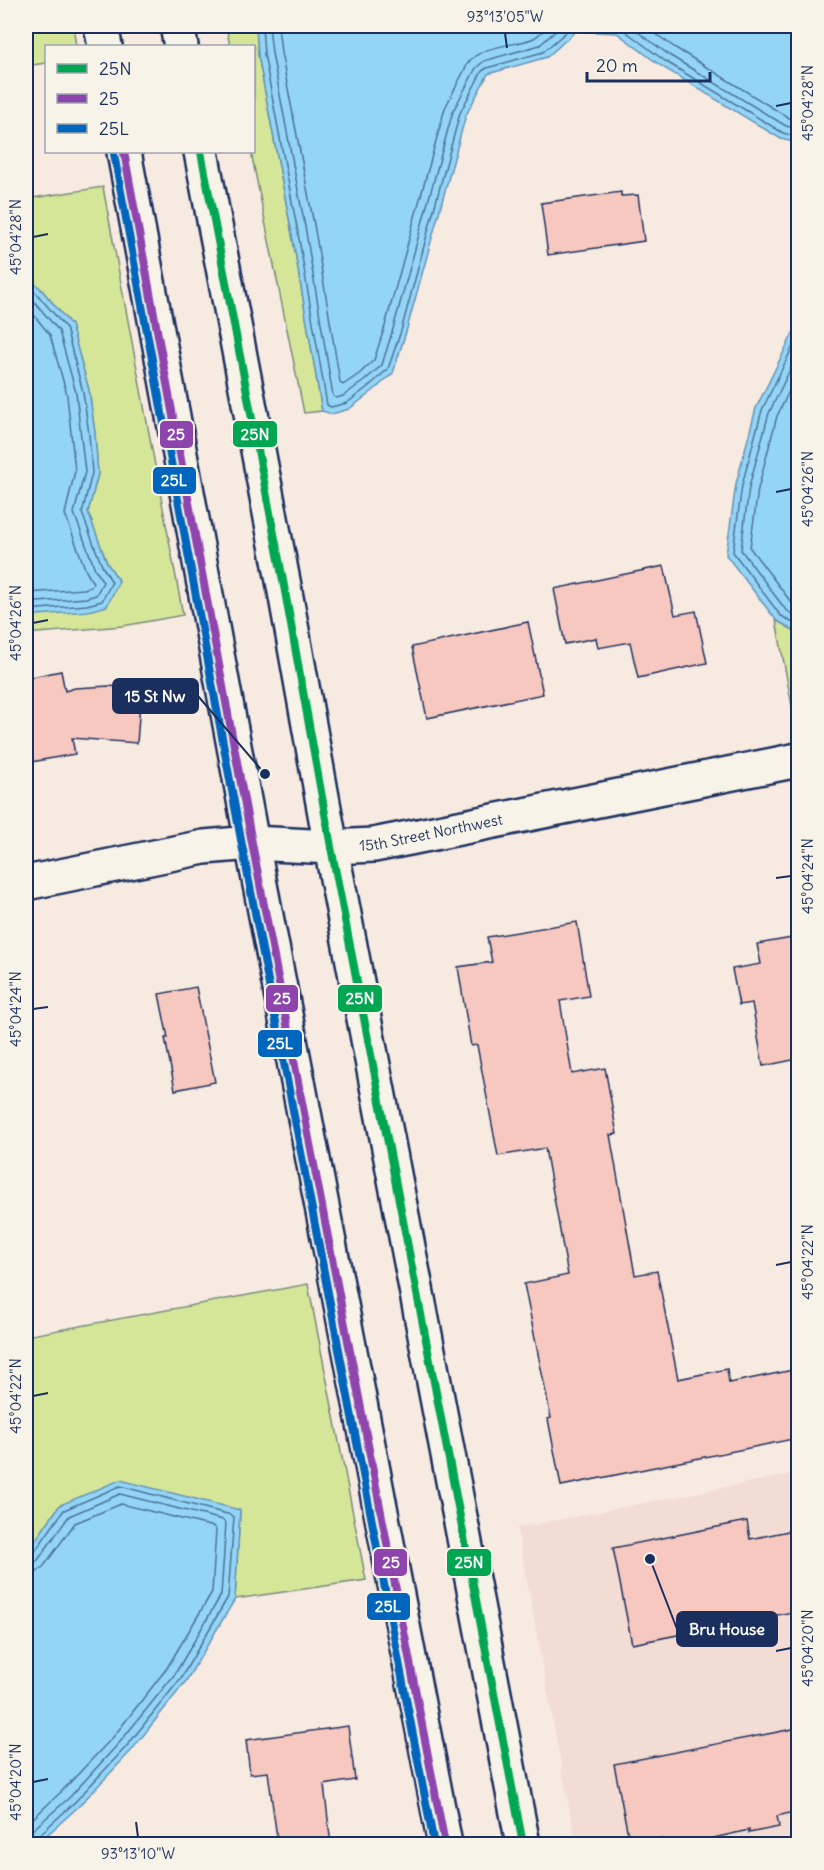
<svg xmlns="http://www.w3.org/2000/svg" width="824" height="1870" font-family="Delius,sans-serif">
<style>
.built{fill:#f3dcd4}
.green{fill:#d5e699;stroke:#788a7c;stroke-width:1.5}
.water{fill:#94d5f6;stroke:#6493b9;stroke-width:1.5}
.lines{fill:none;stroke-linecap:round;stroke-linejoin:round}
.shore{stroke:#4b719b;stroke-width:1.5}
.building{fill:#f7c8bf;stroke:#1b2f5e;stroke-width:1.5}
.minor-casing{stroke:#1b2f5e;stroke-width:38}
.secondary-casing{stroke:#1b2f5e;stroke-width:38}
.minor{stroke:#f7f3e8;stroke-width:33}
.secondary{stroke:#f7f3e8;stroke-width:33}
.bus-1-casing{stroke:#f7f3e8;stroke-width:12}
.bus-2-casing{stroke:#f7f3e8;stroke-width:12}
.bus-3-casing{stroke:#f7f3e8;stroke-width:12}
.bus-1{stroke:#00a651;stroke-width:8}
.bus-2{stroke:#8e44ad;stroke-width:8}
.bus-3{stroke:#0065bd;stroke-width:8}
.ticks{fill:none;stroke:#1b2f5e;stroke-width:2}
.labels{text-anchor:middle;stroke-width:5;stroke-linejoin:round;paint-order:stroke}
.street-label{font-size:15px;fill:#1b2f5e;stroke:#f7f3e8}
.leader{fill:none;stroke:#1b2f5e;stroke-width:2}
.callout-dot{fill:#1b2f5e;stroke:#f7f3e8;stroke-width:2}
.callout{fill:#1b2f5e;stroke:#1b2f5e;stroke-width:2}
.callout-label{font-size:16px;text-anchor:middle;font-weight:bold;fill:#fff}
.line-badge{stroke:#f7f3e8;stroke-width:2}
.badge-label{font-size:16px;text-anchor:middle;font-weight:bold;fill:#fff}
.neatline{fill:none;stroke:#1b2f5e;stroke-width:2}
.ticks-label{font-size:15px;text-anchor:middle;fill:#1b2f5e}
</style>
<rect width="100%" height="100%" fill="#f7eae0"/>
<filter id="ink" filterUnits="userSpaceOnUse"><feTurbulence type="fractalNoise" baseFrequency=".0167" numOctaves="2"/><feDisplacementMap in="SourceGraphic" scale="12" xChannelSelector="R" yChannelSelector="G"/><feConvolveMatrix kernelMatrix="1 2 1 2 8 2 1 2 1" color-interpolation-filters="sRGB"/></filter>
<g filter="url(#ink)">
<path class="built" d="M798,1473V1844H576L517,1528Z"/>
<path class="green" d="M26,26H73L76,46H46V63L26,66Z
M226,26H256L258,55L292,234L322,411L304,413L251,152H254V46H230Z
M103,187L183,615L123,626L26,634V616L33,615L119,581L107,563L88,512L98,474L95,433L89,390L71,325L41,289L26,276V199Z
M776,620L798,633V728H796Z
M308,1284L366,1580L235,1599L240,1511L188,1498L60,1505L26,1554V1336Z"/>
<path class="water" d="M256,26H798V143L781,139L661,66L617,33L576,31L547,57L488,74L466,115L406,332L393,373L373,391L349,409L332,414L322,411L292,234L258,55Z
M26,276L41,289L71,325L89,390L95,433L98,474L88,512L107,563L119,581L107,606L88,611L26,616Z
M798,323V633L776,620L726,555L736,484L756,408Z
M120,1480L240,1510L235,1599L186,1681L131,1751L78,1807L37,1844H26V1554L60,1505Z"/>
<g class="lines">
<path class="shore" d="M262,26L264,54L298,233L327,405L331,407L347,403L369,386L388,369L401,331L460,113L482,71L487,68L543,52L573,26
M269,26L272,53L306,232L333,396L336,398L343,396L364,381L382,365L393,329L453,111L476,68L484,61L540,45L561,26
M278,26L281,52L315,230L340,382L343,385L359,374L374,360L385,326L445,108L468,63C482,44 514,47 534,38C539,35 544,30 548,26
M594,26L620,27L665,61L783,133L798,137
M630,26L669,55L786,126L798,129
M645,26L674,47L789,118L798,120
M26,284L37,294L66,328L83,392L89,434L92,473L82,513L102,566L112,582L102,601L87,605L26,610
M26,293L32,299L59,331L76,393L85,472L74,513L95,569L103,582L96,595L86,598L26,603
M26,305L50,335L67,395L75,471L65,514L86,571L93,583L91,587L84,589L26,593
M798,336L762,410L742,485L733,552L780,615L798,626
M798,353L769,413L749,487L741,550L785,609L798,618
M798,373L777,416L758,489L750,548L791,602L798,607
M26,1557L33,1554L64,1510L120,1486L231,1515L234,1517L228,1597L181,1678L126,1747L74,1803L36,1838L34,1844
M26,1565L32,1564L38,1560L69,1516L120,1494L223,1520L226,1523L221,1595L175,1674L120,1742L69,1798L29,1833L26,1844
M26,1574L37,1572L44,1566L75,1523L121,1504L214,1527L216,1530L212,1592L167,1668L114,1736L62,1791L26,1825"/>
</g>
<path class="building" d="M621,192V196L638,195L644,241L548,255L541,203Z
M664,566L675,615L696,611L707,663L638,678L630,642L598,648L596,638L565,644L554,589Z
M528,622L543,694L427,718L412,647Z
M61,671L65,691L75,688L109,686L141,689L137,743L72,738L75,754L26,763V678Z
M577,922L589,996L560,1001L572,1074L605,1068L617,1134L610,1135L635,1275L657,1271L678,1379L727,1369L729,1383L798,1369V1438L561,1486L548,1419L551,1418L524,1284L568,1275L545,1148L498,1156L477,1045L471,1046L458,967L492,962L487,937Z
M798,937V1059L763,1066L752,1003L739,1005L732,969L761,964L757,944Z
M196,987L215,1082L175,1090L165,1038H168L159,994Z
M747,1521L750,1539L798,1529V1611L632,1644L613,1548Z
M348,1726L355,1780L324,1785L331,1845H278L268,1772L250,1774L246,1740Z
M798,1728V1811L777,1816L779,1827L749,1833V1830L683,1845H663L662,1839L630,1845L614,1764Z"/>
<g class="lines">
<defs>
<g id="minor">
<path id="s1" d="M26,883L204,847L252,843L331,847L374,845L798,760"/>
</g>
<path id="secondary" d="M101,26L105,46
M177,26L181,46
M124,152L252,843L445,1844
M201,152L284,586L331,847L523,1844"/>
</defs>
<use href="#minor" class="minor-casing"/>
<use href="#secondary" class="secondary-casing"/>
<use href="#minor" class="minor"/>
<use href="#secondary" class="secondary"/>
<defs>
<path id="bus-1" d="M201,152L284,586L331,847L523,1844"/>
<path id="bus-2" d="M124,152L252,843L445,1844"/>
<path id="bus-3" d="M114,154L242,845L434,1844"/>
</defs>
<use href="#bus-1" class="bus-1-casing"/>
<use href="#bus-2" class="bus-2-casing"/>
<use href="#bus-3" class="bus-3-casing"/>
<use href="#bus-1" class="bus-1"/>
<use href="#bus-2" class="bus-2"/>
<use href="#bus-3" class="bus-3"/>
</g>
</g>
<path class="ticks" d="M505,33L507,48M776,106L791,103M33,237L48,234M776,492L791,489M33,623L48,620M776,878L791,876M33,1009L48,1007M776,1265L791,1262M33,1396L48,1393M776,1651L791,1648M33,1782L48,1779M136,1822L138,1837"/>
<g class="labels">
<g class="street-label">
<text dy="5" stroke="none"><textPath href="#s1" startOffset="410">15th Street Northwest</textPath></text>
</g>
</g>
<path class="leader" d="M265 774L198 696M650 1559L677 1629"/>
<g class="callout-dot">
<circle cx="265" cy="774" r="6"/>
<circle cx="650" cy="1559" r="6"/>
</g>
<g class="callout">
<rect x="113" y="679" width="85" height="34" rx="6"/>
<rect x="677" y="1612" width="100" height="34" rx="6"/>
</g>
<g class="callout-label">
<text x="155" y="702">15 St Nw</text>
<text x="727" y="1635">Bru House</text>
</g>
<g class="line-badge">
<rect x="232" y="420" width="46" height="28" rx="6" fill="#00a651"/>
<rect x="159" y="420" width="35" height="29" rx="6" fill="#8e44ad"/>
<rect x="152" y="466" width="45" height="29" rx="6" fill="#0065bd"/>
<rect x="337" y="984" width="46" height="29" rx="6" fill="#00a651"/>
<rect x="265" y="984" width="34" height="29" rx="6" fill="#8e44ad"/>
<rect x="257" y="1029" width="46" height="29" rx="6" fill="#0065bd"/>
<rect x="446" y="1548" width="46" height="29" rx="6" fill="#00a651"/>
<rect x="373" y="1548" width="35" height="29" rx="6" fill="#8e44ad"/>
<rect x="366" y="1592" width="45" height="29" rx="6" fill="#0065bd"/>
</g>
<g class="badge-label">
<text x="255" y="440">25N</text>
<text x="176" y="440">25</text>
<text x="174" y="486">25L</text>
<text x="360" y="1004">25N</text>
<text x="282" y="1004">25</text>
<text x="280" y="1049">25L</text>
<text x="469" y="1568">25N</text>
<text x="391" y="1568">25</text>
<text x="388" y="1612">25L</text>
</g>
<rect width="824" height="1870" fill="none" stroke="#f7f3e8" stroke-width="66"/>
<rect x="45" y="45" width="210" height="108" fill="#f7f3e8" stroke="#9fa5b1" stroke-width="1.5"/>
<rect x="57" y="64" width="30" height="9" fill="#00a651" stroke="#9fa5b1" stroke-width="1.5"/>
<text x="99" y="75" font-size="18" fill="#1b2f5e">25N</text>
<rect x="57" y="94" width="30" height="9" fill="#8e44ad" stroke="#9fa5b1" stroke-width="1.5"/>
<text x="99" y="105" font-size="18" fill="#1b2f5e">25</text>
<rect x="57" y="124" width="30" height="9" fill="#0065bd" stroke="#9fa5b1" stroke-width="1.5"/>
<text x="99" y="135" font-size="18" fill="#1b2f5e">25L</text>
<path d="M587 72v9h123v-9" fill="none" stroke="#1b2f5e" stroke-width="3"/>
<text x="596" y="72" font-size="18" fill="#1b2f5e" stroke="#f7f3e8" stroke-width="4.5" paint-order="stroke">20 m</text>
<rect x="33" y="33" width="758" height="1804" class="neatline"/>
<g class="ticks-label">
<text x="505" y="22">93°13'05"W</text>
<text transform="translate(808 103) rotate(-90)" y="5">45°04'28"N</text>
<text transform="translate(16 237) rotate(-90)" y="5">45°04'28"N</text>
<text transform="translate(808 489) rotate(-90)" y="5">45°04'26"N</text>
<text transform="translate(16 623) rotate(-90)" y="5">45°04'26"N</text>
<text transform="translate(808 876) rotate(-90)" y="5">45°04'24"N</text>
<text transform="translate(16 1009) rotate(-90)" y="5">45°04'24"N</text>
<text transform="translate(808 1262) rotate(-90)" y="5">45°04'22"N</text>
<text transform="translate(16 1396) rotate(-90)" y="5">45°04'22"N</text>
<text transform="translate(808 1648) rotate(-90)" y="5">45°04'20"N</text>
<text transform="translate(16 1782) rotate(-90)" y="5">45°04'20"N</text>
<text x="138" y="1859">93°13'10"W</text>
</g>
</svg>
